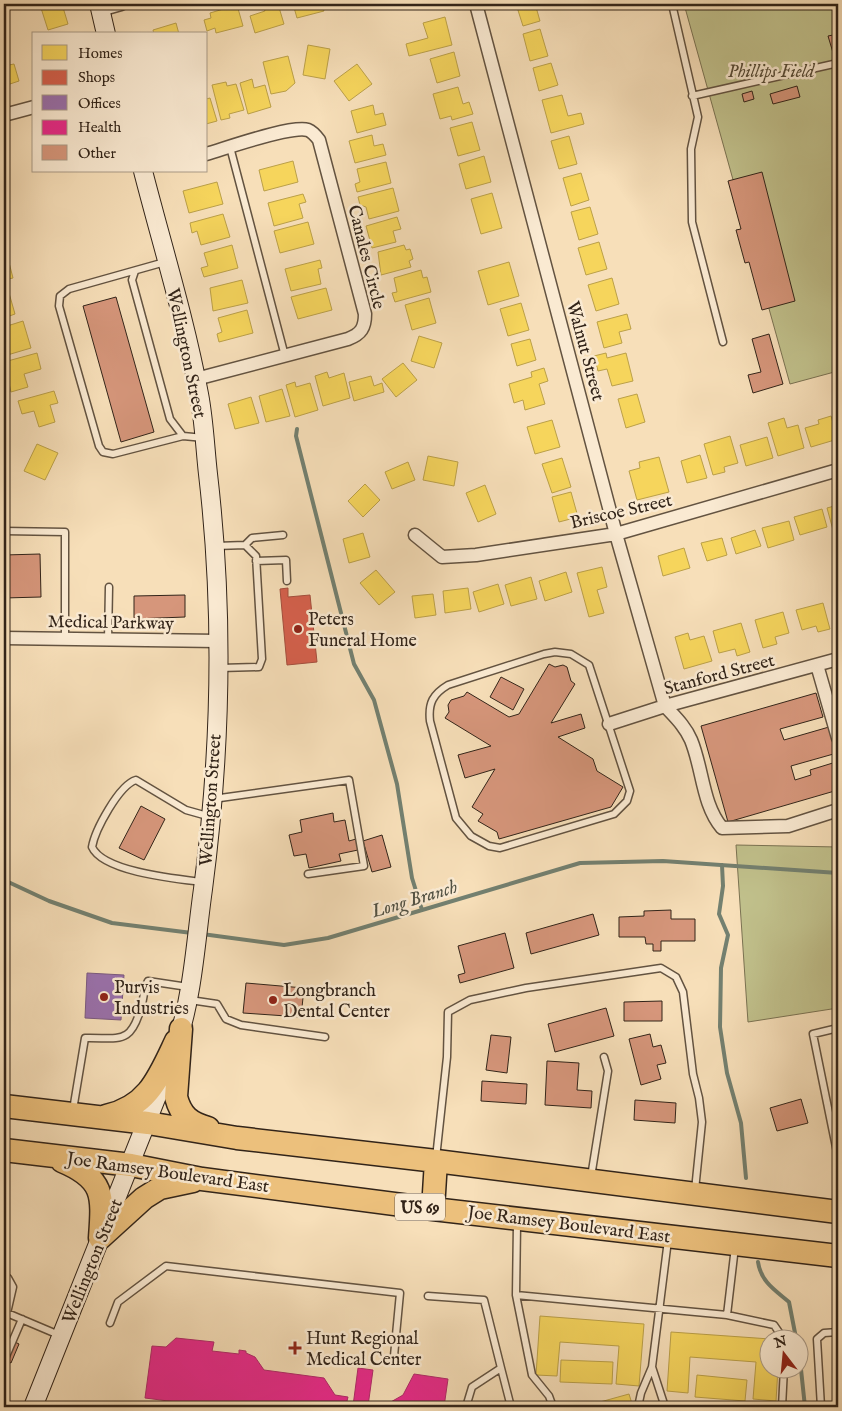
<svg xmlns="http://www.w3.org/2000/svg" width="842" height="1411" font-family="'IM FELL English',serif">
<style>
.green{fill:#c1c18c;stroke:#7a7252}
.homes{fill:#f6d55c;stroke:#bba048}
.shops{fill:#d6604d;stroke:#a54e3d}
.offices{fill:#9970ab;stroke:#7a597f}
.health{fill:#e7298a;stroke:#b12868}
.lines{fill:none;stroke-linecap:round;stroke-linejoin:round}
.stream{stroke:#738070;stroke-width:4}
.building{fill:#d6967b;stroke:#322419}
.lane-casing{stroke:#635341;stroke-width:9}
.street-casing{stroke:#635341;stroke-width:15}
.secondary-casing{stroke:#322419;stroke-width:20}
.highway-casing{stroke:#322419;stroke-width:25}
.lane{stroke:#faead2;stroke-width:6}
.street{stroke:#faead2;stroke-width:12}
.secondary{stroke:#faead2;stroke-width:18}
.highway{stroke:#ecc07c;stroke-width:22}
.poi-dot{fill:#8f2418;stroke:#faead2;stroke-width:2}
.labels{text-anchor:middle;stroke-width:5;stroke-linejoin:round;paint-order:stroke}
.shield{fill:#faead2;stroke:#6e5f50;stroke-width:1}
.shield-label{font-size:16px;font-weight:bold;fill:#322419}
.park-label{font-size:18px;font-style:italic;fill:#564b36;stroke:#faead2}
.street-label{font-size:18px;fill:#322419;stroke:#faead2}
.poi-label{font-size:18px;fill:#322419;stroke:#faead2;text-anchor:start}
.water-label{font-size:19px;font-style:italic;fill:#525244;stroke:#faead2}
</style>
<rect width="100%" height="100%" fill="#f7dfb9"/>
<filter id="stains"><feTurbulence type="fractalNoise" baseFrequency=".004" numOctaves="4"/><feColorMatrix values="0 0 0 0 .2 0 0 0 0 .09 0 0 0 0 .02 0 0 0 .5 -.17"/></filter>
<radialGradient id="worn" r=".72"><stop offset=".6" stop-color="#630" stop-opacity="0"/><stop offset="1" stop-color="#630" stop-opacity=".3"/></radialGradient>
<path class="green" d="M684,4H838V371L790,384Z
M736,845L838,847V1008L748,1022Z"/>
<path class="homes" d="M55,4H62L68,24L48,30L41,8Z
M263,4H278L284,24L255,33L250,16L265,11Z
M293,4H322L324,11L297,18Z
M333,4H350L334,8Z
M516,4H547L536,7L540,21L523,26Z
M237,5L243,26L216,33L215,28L207,31L204,20L211,18L210,13Z
M445,17L452,45L409,56L406,44L428,38L423,23Z
M176,23L179,34H154L153,30Z
M540,29L548,56L530,61L523,34Z
M308,45L330,49L325,79L303,75Z
M454,52L460,76L437,83L430,59Z
M288,56L295,83L286,91L271,94L263,62Z
M551,63L558,85L539,91L533,68Z
M14,64L19,81L4,86V66Z
M357,64L372,84L349,101L334,81Z
M252,79L254,88L265,85L271,107L248,114L240,83Z
M226,82L227,86L236,84L244,110L229,114L230,118L221,120L212,85Z
M458,87L463,104L469,102L473,114L452,120L451,116L440,119L433,94Z
M562,95L568,116L581,113L584,124L551,133L542,100Z
M210,98L217,121L206,124V99Z
M373,105L375,115L383,113L386,125L357,133L351,111Z
M472,122L480,150L458,156L450,128Z
M372,135L374,146L383,144L386,155L355,163L349,141Z
M569,136L577,164L559,169L551,141Z
M484,156L491,182L466,189L459,164Z
M293,161L298,182L264,191L259,170Z
M386,162L391,183L357,192L355,184L360,182L357,169Z
M581,173L589,200L571,206L563,178Z
M217,182L223,204L189,213L183,191Z
M393,188L399,211L369,219L366,207L360,205L358,197Z
M492,193L502,228L481,234L471,199Z
M303,194L306,202L299,204L303,218L274,226L268,203Z
M590,207L598,234L579,240L571,212Z
M223,214L230,237L201,245L197,231L192,233L190,223Z
M397,217L401,229L393,231L396,242L372,248L366,226Z
M308,222L314,244L280,253L274,231Z
M599,242L607,269L586,275L578,248Z
M232,245L238,268L204,277L201,268L208,266L204,253Z
M404,245L406,250L410,249L413,259L409,261L411,267L381,275L378,252Z
M5,247L13,278L4,280V248Z
M320,260L322,268L318,269L321,284L291,291L285,269Z
M509,262L519,296L488,305L478,271Z
M421,270L423,278L427,277L431,292L395,302L392,293L397,292L394,278Z
M612,278L619,304L596,311L588,285Z
M242,280L248,303L213,311L210,288Z
M7,286L15,314L4,318V287Z
M326,288L332,310L298,319L291,297Z
M429,298L436,323L412,330L405,305Z
M521,303L529,330L508,336L500,309Z
M247,310L253,333L219,342L217,334L222,332L218,318Z
M627,314L631,329L619,332L622,343L604,348L597,322Z
M23,321L31,348L4,356V327Z
M419,336L442,343L434,368L411,361Z
M530,339L536,360L517,366L511,344Z
M37,353L41,369L24,374L28,387L11,392L4,362Z
M606,353L607,358L626,353L633,381L612,386L607,369L598,371L594,356Z
M403,363L417,380L396,397L382,379Z
M544,368L548,381L539,384L545,404L525,410L523,400L514,403L509,384L532,377L531,372Z
M327,372L329,378L344,373L350,398L323,406L315,376Z
M371,376L374,386L382,383L384,392L354,401L349,382Z
M295,382L296,387L310,383L318,410L295,417L286,385Z
M282,389L290,416L266,422L259,396Z
M54,391L58,403L50,405L55,422L39,427L34,411L22,414L18,401Z
M637,394L645,422L626,428L618,399Z
M251,397L259,423L235,429L228,404Z
M831,416L838,439L811,447L805,428L819,424L818,420Z
M784,418L787,428L798,425L804,448L778,456L768,423Z
M552,420L560,447L535,454L527,427Z
M730,436L738,463L724,467L725,472L713,475L704,444Z
M767,437L773,458L746,466L740,445Z
M37,444L58,453L45,480L24,471Z
M700,455L707,478L687,483L681,461Z
M428,456L458,462L454,486L423,480Z
M659,457L669,492L637,500L629,471L640,468L639,462Z
M562,458L571,487L552,493L542,464Z
M408,462L415,480L392,489L385,472Z
M365,484L380,500L363,517L348,501Z
M485,485L496,514L478,522L466,493Z
M571,492L578,517L559,522L552,497Z
M838,505V528L833,530L827,508Z
M822,509L827,527L800,535L794,517Z
M789,521L794,540L768,548L762,528Z
M755,530L761,546L736,554L731,538Z
M363,533L370,557L349,563L343,539Z
M722,538L727,555L707,561L701,543Z
M684,548L690,568L663,576L658,556Z
M602,567L607,587L597,590L604,613L589,617L577,573Z
M376,570L395,592L379,605L360,583Z
M566,572L572,592L545,601L539,581Z
M531,577L537,599L511,606L505,585Z
M498,584L504,604L479,612L473,592Z
M468,588L471,609L445,613L443,591Z
M433,594L436,615L415,618L412,596Z
M838,596V610L834,597Z
M823,603L830,629L818,632L816,626L802,630L796,610Z
M783,612L789,633L775,637L777,644L763,648L755,620Z
M741,623L750,652L737,656L735,649L719,653L713,631Z
M688,633L690,640L704,636L712,661L684,669L675,637Z
M540,1316L644,1324L639,1386L616,1384L619,1346L560,1342L557,1376L536,1375Z
M671,1332L770,1339V1368H778L776,1401L753,1399L756,1362L690,1357L688,1393L667,1391Z
M561,1360L613,1362L612,1384L560,1382Z
M697,1375L747,1380L745,1401L695,1397Z
M629,1394L633,1407H582Z"/>
<path class="shops" d="M288,588V597L310,595L317,662L287,665L280,589Z"/>
<path class="offices" d="M87,973L124,975L121,1020L85,1018Z"/>
<path class="health" d="M176,1338L214,1342L212,1351L239,1354V1350L246,1351V1353L255,1357L264,1370L324,1378L335,1395L348,1397L346,1405L353,1406L358,1368L373,1370L368,1406L374,1407L375,1404L389,1403L403,1395L414,1374L448,1379L444,1407H215L145,1398L152,1346L166,1347Z"/>
<g class="lines">
<path class="stream" d="M297,429L296,436L354,664L374,700L397,784L412,878L422,910
M722,865L723,886L719,914L728,935L721,968L720,1027L727,1073L741,1123L746,1178
M4,880L49,901L112,923L192,933
M202,934L284,945L328,938L580,863L663,861L838,873
M758,1262C761,1282 775,1290 789,1302L796,1338
M800,1360L805,1407"/>
</g>
<path class="building" d="M838,34V55L834,56L828,36Z
M797,86L800,97L773,104L770,94Z
M752,91L754,99L744,102L742,94Z
M762,172L795,301L762,310L749,262L745,263L736,230L741,229L728,181Z
M116,297L154,432L121,442L83,306Z
M769,334L783,384L753,393L748,375L761,372L752,339Z
M40,554L41,597L4,598V555Z
M185,595V617L134,619V596Z
M549,664L555,667L563,665L567,667L571,681L575,684L551,723L581,714L585,728L558,737L593,759L597,771L623,787L611,807L499,839L497,832L478,821L483,814L472,807L495,769L465,778L458,755L491,746L445,718L449,712L448,705L451,700L464,696L467,692L509,717L519,714Z
M501,677L524,689L513,710L490,697Z
M816,693L823,717L780,729L784,740L829,727L837,753L791,766L795,780L811,775L810,770L836,762L838,790L728,822L701,726Z
M141,806L165,819L144,860L119,848Z
M333,813L334,822L345,820L349,841L356,839L358,850L339,854L341,861L309,868L306,854L294,856L289,835L302,832L300,820Z
M382,835L391,867L372,872L363,841Z
M671,910V919H695V941H661V951H653V944H646L645,937H619V917L644,916V911Z
M593,914L599,935L531,954L526,933Z
M505,933L514,968L460,983L458,975L465,973L458,946Z
M246,983L304,988L301,1017L243,1013Z
M662,1001V1021H624V1002Z
M606,1008L614,1036L555,1052L548,1024Z
M650,1034L653,1047L661,1045L666,1063L657,1065L661,1079L641,1085L629,1039Z
M491,1035L511,1037L507,1073L486,1070Z
M547,1061L579,1063L577,1090L592,1091L591,1108L545,1105Z
M482,1081L527,1084L526,1104L481,1101Z
M801,1099L808,1123L777,1131L770,1108Z
M635,1100L676,1103L675,1123L634,1120Z
M5,1337L19,1344L11,1363L4,1360Z"/>
<g class="lines">
<defs>
<path id="lane" d="M672,4L698,117L691,149L692,222L723,342
M692,96L838,63
M230,147L285,356
M165,262L69,289L60,296L59,306L99,446L103,452L113,454L183,436L204,438
M135,271L132,280L170,419L183,436
M4,531L65,532V639
M245,545L252,538L283,535
M216,546L245,545L256,556L262,659L259,667L220,668
M256,561L286,560L287,581
M108,640L109,587
M555,652L571,654L589,665L630,791L627,801L614,814L500,848L489,846L471,836L456,818L430,721C428,703 433,694 448,685L544,654Z
M213,799L349,780L364,866L308,874
M202,882C177,879 103,872 92,847C95,830 119,785 136,780L186,810L211,817
M190,1000L217,1004L226,1019L241,1025L325,1037
M838,1028L813,1034L838,1157
M73,1110L85,1038C119,1037 131,1047 142,1004C144,996 144,988 148,981L188,987
M436,1158L447,1057L448,1012L470,1000L526,988L661,968L676,977L683,992L693,1074L699,1098L702,1122L695,1190
M591,1177L608,1071L604,1057
M517,1224L516,1295L727,1315L735,1247
M4,1276L8,1278L13,1287L7,1313L59,1335
M516,1295L532,1375L549,1396L553,1407
M428,1296L484,1300L501,1368
M727,1315L774,1325L783,1338
M110,1323L118,1302L166,1266L400,1293L394,1356
M4,1361L22,1319
M652,1367L665,1407
M466,1407L472,1387L501,1368L511,1407
M638,1407L641,1393L652,1367L668,1240
M782,1407L784,1368
M821,1407L817,1339L824,1333L838,1332"/>
<path id="street" d="M476,4L616,534L665,706C675,717 685,726 691,740C703,769 702,804 722,828L788,826L838,810
M100,10L121,4
M4,115L34,107
M196,379L348,339C361,334 365,328 365,314L319,140C316,136 313,132 308,130C291,125 227,148 206,154
M415,535L442,557L476,555L616,534L838,470
M4,638L218,641
M817,665L838,738
M609,724L665,706L838,659"/>
<path id="secondary" d="M99,4L106,34
M143,171C162,245 185,319 199,394C204,420 205,447 208,474C224,611 221,752 203,889C196,938 193,995 177,1042
M33,1407L165,1076"/>
<path id="highway" d="M181,1029L176,1097C181,1116 190,1123 208,1128
M4,1106L148,1123L237,1138L436,1161L838,1212
M106,1116C148,1107 159,1077 176,1041
M4,1150L131,1165L202,1179L433,1209L838,1256
M62,1161C105,1179 103,1196 100,1238
M433,1209L436,1161
M100,1238L144,1198L160,1188L193,1181"/>
</defs>
<use href="#lane" class="lane-casing"/>
<use href="#street" class="street-casing"/>
<use href="#secondary" class="secondary-casing"/>
<use href="#highway" class="highway-casing"/>
<use href="#lane" class="lane"/>
<use href="#street" class="street"/>
<use href="#secondary" class="secondary"/>
<use href="#highway" class="highway"/>
</g>
<g class="poi-dot">
<circle cx="298" cy="629" r="5"/>
<circle cx="104" cy="997" r="5"/>
<circle cx="273" cy="1000" r="5"/>
<path d="M292.5 1340.5h5v5h5v5h-5v5h-5v-5h-5v-5h5z"/>
</g>
<g class="labels">
<rect class="shield" x="395" y="1193.5" width="50" height="27" rx="4"/>
<g class="shield-label">
<text x="420" y="1213">US 69</text>
</g>
<g class="park-label">
<text x="771" y="77">Phillips Field</text>
</g>
<g class="street-label">
<text transform="translate(367 257) rotate(76)" y="6">Canales Circle</text>
<text transform="translate(586 351) rotate(75)" y="6">Walnut Street</text>
<text transform="translate(187 353) rotate(78)" y="6">Wellington Street</text>
<text transform="translate(621 511) rotate(-13)" y="6">Briscoe Street</text>
<text transform="translate(111 622) rotate(1)" y="6">Medical Parkway</text>
<text transform="translate(719 674) rotate(-15)" y="6">Stanford Street</text>
<text transform="translate(210 800) rotate(-86)" y="6">Wellington Street</text>
<text transform="translate(168 1172) rotate(8)" y="6">Joe Ramsey Boulevard East</text>
<text transform="translate(569 1224) rotate(7)" y="6">Joe Ramsey Boulevard East</text>
<text transform="translate(92 1261) rotate(-68)" y="6">Wellington Street</text>
</g>
<g class="poi-label">
<text x="308" y="625">Peters<tspan x="308" dy="21">Funeral Home</tspan></text>
<text x="114" y="993">Purvis<tspan x="114" dy="21">Industries</tspan></text>
<text x="283" y="996">Longbranch<tspan x="283" dy="21">Dental Center</tspan></text>
<text x="306" y="1344">Hunt Regional<tspan x="306" dy="21">Medical Center</tspan></text>
</g>
<g class="water-label">
<text transform="translate(414 898) rotate(-17)" y="7">Long Branch</text>
</g>
</g>
<rect width="842" height="1411" fill="none" stroke="#f7dfb9" stroke-width="20"/>
<rect x="5" y="5" width="832" height="1401" fill="none" stroke="#322419" stroke-width="2.5"/>
<rect x="10" y="10" width="822" height="1391" fill="none" stroke="#322419"/>
<rect x="32" y="32" width="175" height="140" fill="#faead2" stroke="#aa9b88"/>
<rect x="42" y="45" width="25" height="15" fill="#f6d55c" stroke="#aa9b88"/>
<text x="78" y="58" font-size="15" fill="#322419">Homes</text>
<rect x="42" y="70" width="25" height="15" fill="#d6604d" stroke="#aa9b88"/>
<text x="78" y="82" font-size="15" fill="#322419">Shops</text>
<rect x="42" y="95" width="25" height="15" fill="#9970ab" stroke="#aa9b88"/>
<text x="78" y="108" font-size="15" fill="#322419">Offices</text>
<rect x="42" y="120" width="25" height="15" fill="#e7298a" stroke="#aa9b88"/>
<text x="78" y="132" font-size="15" fill="#322419">Health</text>
<rect x="42" y="145" width="25" height="15" fill="#d6967b" stroke="#aa9b88"/>
<text x="78" y="158" font-size="15" fill="#322419">Other</text>
<g transform="translate(784 1354) rotate(344)"><circle r="24" fill="#faead2" stroke="#aa9b88"/>
<path d="M0-4L9 19L0 12L-9 19Z" fill="#8f2418"/>
<text y="-8" font-size="14" font-weight="bold" text-anchor="middle" fill="#322419">N</text>
</g>
<rect width="100%" height="100%" filter="url(#stains)"/>
<rect width="100%" height="100%" fill="url(#worn)"/>
</svg>
